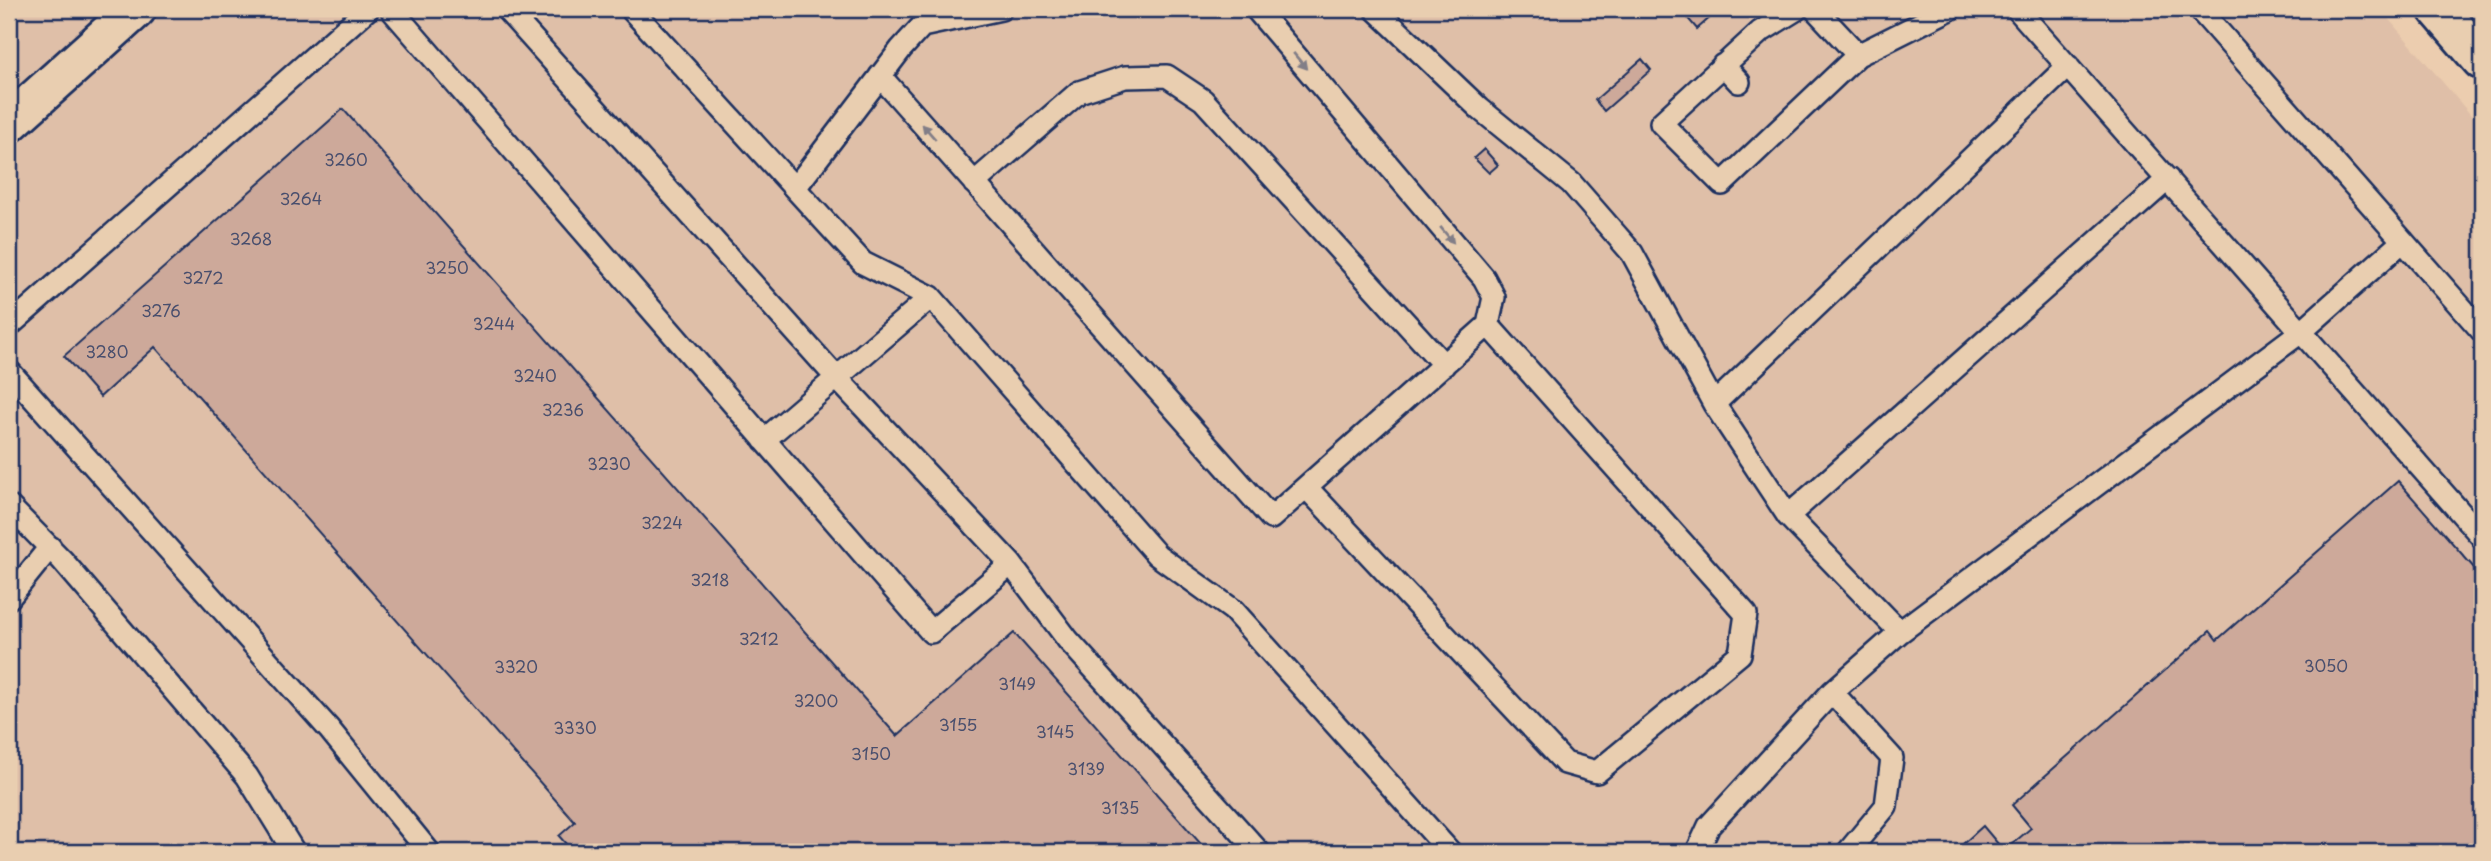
<svg xmlns="http://www.w3.org/2000/svg" width="2491" height="861" font-family="'Playpen Sans',sans-serif">
<style>
.built{fill:#dfbfa8}
.building{fill:#cda99a;stroke:#1b2f5e;stroke-width:2}
.lines{fill:none;stroke-linecap:round;stroke-linejoin:round}
.lane-casing{stroke:#1b2f5e;stroke-width:26}
.street-casing{stroke:#1b2f5e;stroke-width:44}
.lane{stroke:#e9ceb0;stroke-width:21}
.street{stroke:#e9ceb0;stroke-width:38}
.oneway{fill:#827e87}
.labels{text-anchor:middle;stroke-width:5;stroke-linejoin:round;paint-order:stroke}
.number-label{font-size:16px;fill:#484e6d}
</style>
<rect width="100%" height="100%" fill="#eccdaf"/>
<filter id="ink" filterUnits="userSpaceOnUse"><feTurbulence type="fractalNoise" baseFrequency=".0143" numOctaves="2"/><feDisplacementMap in="SourceGraphic" scale="14" xChannelSelector="R" yChannelSelector="G"/><feConvolveMatrix kernelMatrix="1 2 1 2 8 2 1 2 1" color-interpolation-filters="sRGB"/></filter>
<g filter="url(#ink)">
<path class="built" d="M9,9H2380L2482,128V852H9Z"/>
<path class="building" d="M1693,9H1720L1697,29L1685,15Z
M1642,59L1651,70L1604,111L1595,100Z
M343,109L897,736L1014,633L1208,852H573L559,836L575,822L155,347L100,397L64,356Z
M1484,149L1498,165L1489,173L1474,158Z
M2398,481L2482,577V852H1954L1983,826L2004,851L2031,828L2012,805L2210,631L2217,640Z"/>
<g class="lines">
<defs>
<path id="lane" d="M391,9L931,632L1011,564L1068,640L1259,852
M506,9L835,376L1011,564
M631,9L863,263L931,297L1157,555L1233,610L1450,852
M1375,9L1480,109L1571,183L1632,253L1714,404L1788,516L1900,632
M1797,9L1760,32L1661,123L1722,184L1858,55
M1815,9L1858,55L1950,9
M2017,9L2482,537
M2199,9L2482,331
M1723,65L1739,82
M880,76L1271,518L1488,325L1494,297L1484,278L1256,9
M974,183L1079,92L1125,77L1167,76L1203,100L1444,365
M795,188L901,49L922,26L1001,9
M9,326L368,9
M9,371L329,729L429,852
M1714,404L2068,66
M764,440L931,297
M1306,487L1565,763L1597,772L1740,654L1746,614L1488,325
M9,506L62,560L247,776L294,852
M1788,516L2168,179
M9,598L50,547
M1832,692L1892,758L1886,806L1848,852
M1697,852L1709,826L1832,692L1900,632L2302,331L2403,241"/>
<path id="street" d="M2438,9L2482,60
M9,123L136,9"/>
</defs>
<use href="#lane" class="lane-casing"/>
<use href="#street" class="street-casing"/>
<use href="#lane" class="lane"/>
<use href="#street" class="street"/>
</g>
<defs><path id="oneway-solid" d="M-6-.8H1V-3.2L6.5 0L1 3.2V.8H-6Z" transform="scale(1.75)"/></defs>
<g class="oneway">
<use href="#oneway-solid" transform="translate(1300 61) rotate(50)"/>
<use href="#oneway-solid" transform="translate(929 132) rotate(-131)"/>
<use href="#oneway-solid" transform="translate(1447 235) rotate(50)"/>
</g>
</g>
<g class="labels">
<g class="number-label">
<text x="346" y="166">3260</text>
<text x="301" y="205">3264</text>
<text x="251" y="245">3268</text>
<text x="447" y="274">3250</text>
<text x="203" y="284">3272</text>
<text x="161" y="317">3276</text>
<text x="494" y="330">3244</text>
<text x="107" y="358">3280</text>
<text x="535" y="382">3240</text>
<text x="563" y="416">3236</text>
<text x="609" y="470">3230</text>
<text x="662" y="529">3224</text>
<text x="710" y="586">3218</text>
<text x="759" y="645">3212</text>
<text x="2326" y="672">3050</text>
<text x="516" y="673">3320</text>
<text x="1017" y="690">3149</text>
<text x="816" y="707">3200</text>
<text x="958" y="731">3155</text>
<text x="575" y="734">3330</text>
<text x="1055" y="738">3145</text>
<text x="871" y="760">3150</text>
<text x="1086" y="775">3139</text>
<text x="1120" y="814">3135</text>
</g>
</g>
<rect width="2491" height="861" fill="none" stroke="#e9ceb0" stroke-width="35"/>
<rect x="18" y="18" width="2456" height="826" fill="none" stroke="#1b2f5e" stroke-width="2.5" filter="url(#ink)"/>
</svg>
